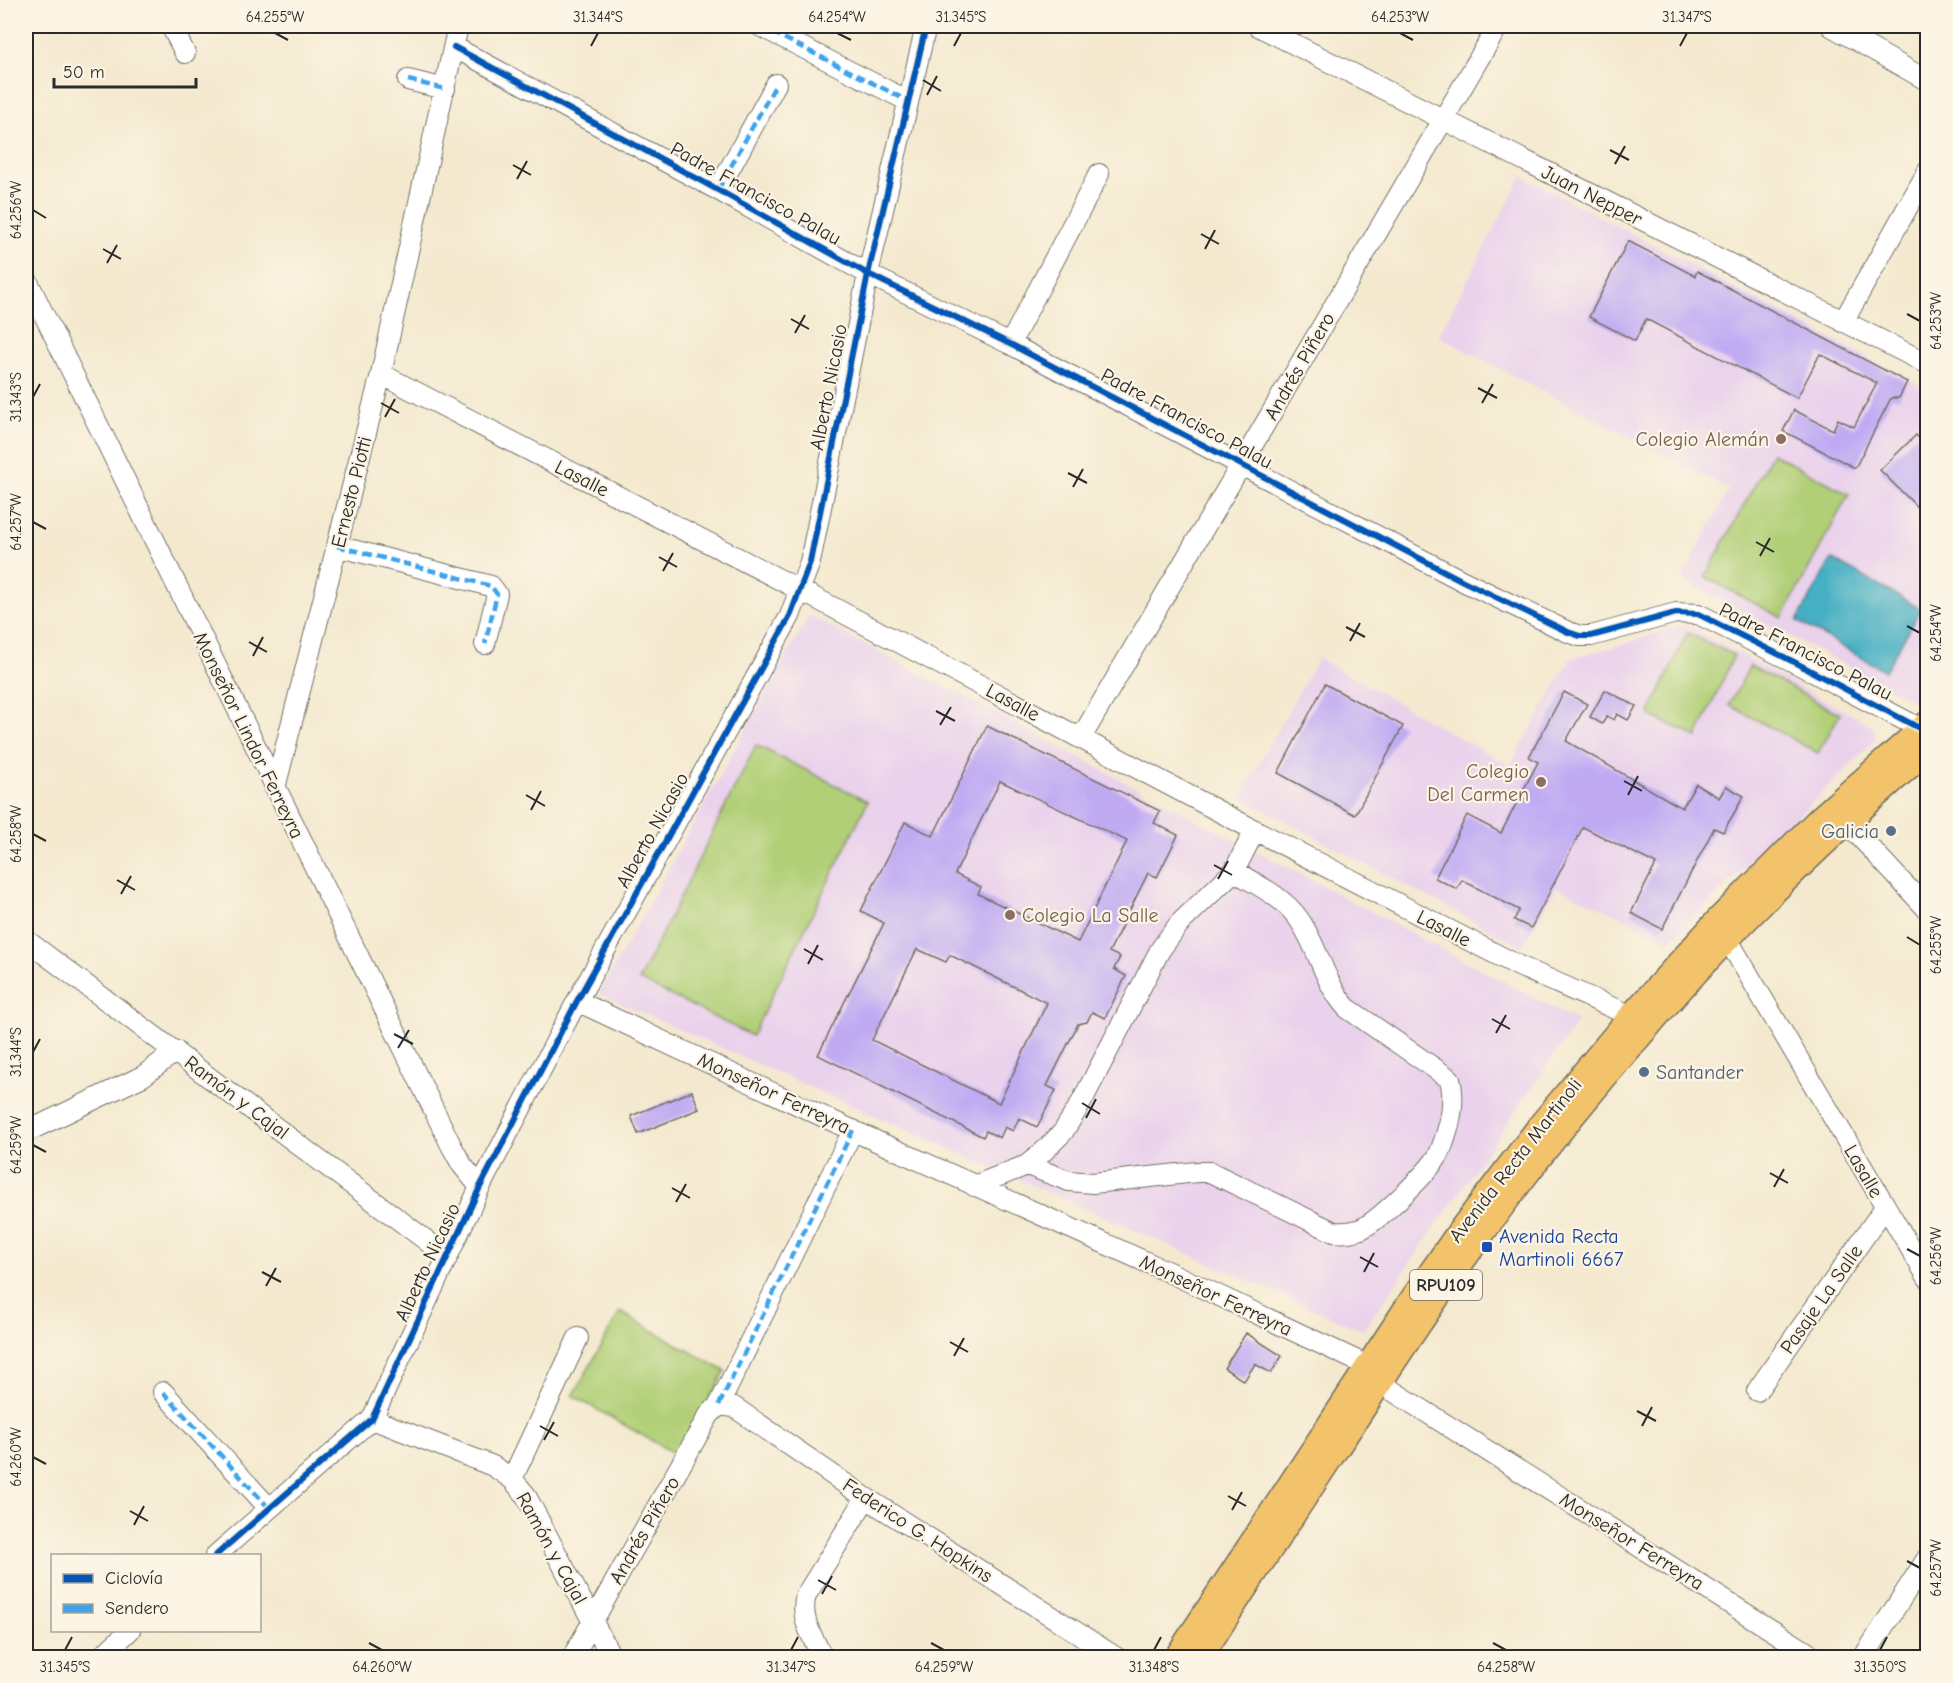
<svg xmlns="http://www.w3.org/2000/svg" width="1953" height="1683" font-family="'Comic Neue',sans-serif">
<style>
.built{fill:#ead1ec}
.green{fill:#b1cf77;stroke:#6e7d51;stroke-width:1.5}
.water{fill:#45afc3;stroke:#386d77;stroke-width:1.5}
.building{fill:#c0abf3;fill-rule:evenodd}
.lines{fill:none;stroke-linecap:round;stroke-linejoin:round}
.minor-casing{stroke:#716e64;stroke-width:22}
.major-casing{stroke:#716e64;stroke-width:27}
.minor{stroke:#fff;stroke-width:20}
.major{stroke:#f2c36a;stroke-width:24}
.quiet{stroke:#3ea3eb;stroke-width:4.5;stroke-dasharray:9 4.5;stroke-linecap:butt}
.cycleway-casing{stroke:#fcf5e5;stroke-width:10}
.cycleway{stroke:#0057b8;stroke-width:6}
.ticks{fill:none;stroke:#2b2b2b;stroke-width:2}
.education-dot{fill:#8d6e63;stroke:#fcf5e5;stroke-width:2}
.service-dot{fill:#5c6f8a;stroke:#fcf5e5;stroke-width:2}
.transit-dot{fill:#1a4fb4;stroke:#fcf5e5;stroke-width:2}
.labels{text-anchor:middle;stroke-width:4.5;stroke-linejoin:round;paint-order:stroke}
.shield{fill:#fcf5e5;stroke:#6a6863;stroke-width:1.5}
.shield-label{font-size:18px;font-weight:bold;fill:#2b2b2b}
.street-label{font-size:20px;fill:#2b2b2b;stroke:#fcf5e5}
.education-label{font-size:20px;fill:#785e54;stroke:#fcf5e5;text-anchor:end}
.service-label{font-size:20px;fill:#4e5e75;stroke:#fcf5e5;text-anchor:end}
.transit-label{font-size:20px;fill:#164399;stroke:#fcf5e5;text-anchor:start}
.neatline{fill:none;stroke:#2b2b2b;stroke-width:2}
.ticks-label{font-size:15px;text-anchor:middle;fill:#2b2b2b}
</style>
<rect width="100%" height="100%" fill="#fcf5e5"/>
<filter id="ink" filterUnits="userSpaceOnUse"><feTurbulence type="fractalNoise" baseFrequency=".0167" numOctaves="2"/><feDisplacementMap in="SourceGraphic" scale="12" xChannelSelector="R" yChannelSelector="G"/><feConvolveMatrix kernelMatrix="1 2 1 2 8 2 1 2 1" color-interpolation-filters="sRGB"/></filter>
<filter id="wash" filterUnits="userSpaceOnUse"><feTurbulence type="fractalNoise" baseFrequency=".008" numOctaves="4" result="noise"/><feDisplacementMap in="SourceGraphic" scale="24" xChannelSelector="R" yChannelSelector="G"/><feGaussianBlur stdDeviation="1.35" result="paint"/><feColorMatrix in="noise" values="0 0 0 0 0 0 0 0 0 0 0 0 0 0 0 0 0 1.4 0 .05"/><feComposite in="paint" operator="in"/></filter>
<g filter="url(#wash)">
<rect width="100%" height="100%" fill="#f4e9cf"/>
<path class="built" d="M1522,176L1927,389V696L1919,704L1682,579L1729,489L1438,336Z
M809,615L1578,1021L1363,1331L599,994Z
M1684,624L1874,727L1875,741L1670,940L1557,887L1522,947L1240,797L1318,658L1510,766L1571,658L1625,644Z"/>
<path class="green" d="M1772,453L1849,494L1782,618L1705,577Z
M1687,633L1734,655L1697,737L1649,715Z
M1750,666L1840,714L1818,753L1729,705Z
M756,745L868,801L752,1036L639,980Z
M620,1312L725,1371L677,1455L573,1396Z"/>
<path class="water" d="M1832,559L1921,609L1885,671L1797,621Z"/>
<g id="blocks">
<path class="building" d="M1628,241L1695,276L1697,271L1907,382L1899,398H1891L1855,468L1783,431L1794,410L1833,430L1838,419L1854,427L1877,383L1820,354L1797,398L1646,319L1635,341L1589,317Z
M1916,435L1928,447V518L1880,470Z
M1325,684L1403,726L1355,815L1278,773Z
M1605,690L1636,706L1628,720L1617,714L1614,720L1607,716L1602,724L1590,717Z
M1564,692L1587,704L1566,741L1682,808L1696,784L1719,798L1726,786L1744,796L1723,832L1714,828L1662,929L1631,913L1656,864L1583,827L1531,928L1514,920L1519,910L1462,880L1457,889L1435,878L1467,815L1501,833L1538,762L1529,757Z
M987,726L1160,811L1154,823L1178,835L1157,877L1148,873L1109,952L1120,957L1114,969L1126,976L1105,1018L1092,1012L1087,1022L1078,1024L1047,1086L1056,1090L1037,1127L1019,1118L1013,1131L1005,1127L1000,1138L986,1131L983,1137L818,1055L884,923L861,911L905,822L933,836ZM1000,781L1127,841L1078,942L978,894L981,887L955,874ZM917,949L946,962L950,955L1047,1003L999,1103L872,1040Z
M692,1091L699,1109L638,1134L631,1116Z
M1246,1333L1282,1356L1271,1373L1255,1364L1244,1381L1224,1368Z"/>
</g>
</g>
<g filter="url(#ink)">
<use href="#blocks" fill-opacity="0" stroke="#716e64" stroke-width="1.5"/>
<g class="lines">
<defs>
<path id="minor" d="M171,26L185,53
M760,26L908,101
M1258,26L1928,364
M1831,26L1928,81
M454,47L718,190L868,274L1010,344L1463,581L1568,632L1580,636H1591L1676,613L1698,614L1794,662L1921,729
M408,80L445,89
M718,190L776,84
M26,278L452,1147L462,1165L480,1187
M1843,322L1928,171
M1010,344L1099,174
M381,374L800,590L1239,822L1519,966L1631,1016L1642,1024
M337,546L491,586L497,594L485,644
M1081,738L1498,26
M275,788L381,374L458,26
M1838,813L1928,910
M26,940L447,1256
M1728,940L1928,1278
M577,1001L856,1132L1175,1275L1368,1366L1380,1383L1816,1658
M26,1132L143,1076L176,1051
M1027,1165L1069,1181L1093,1183L1197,1172H1210L1334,1232C1343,1233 1352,1232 1361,1229C1378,1221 1433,1169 1440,1152C1449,1130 1456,1102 1450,1079L1347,1008C1323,982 1318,945 1298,918C1282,896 1257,885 1234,871
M974,1186L1027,1165L1043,1152L1063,1132L1081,1103L1160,950L1179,924L1234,871L1255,830
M1757,1391L1885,1207
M163,1392L269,1508
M719,1405L734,1407L866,1498L1117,1658
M372,1419L493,1466L512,1479L525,1494L612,1658
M512,1479L578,1338
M215,1556L372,1419L480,1187L577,1001L790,616L810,562L868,274L926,26
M100,1658L130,1630
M572,1658L709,1415L719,1405L853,1130
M823,1658C813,1637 799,1619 806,1595L866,1498
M1863,1658L1928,1557"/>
<path id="major" d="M1176,1658L1411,1301L1459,1232L1543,1122L1631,1016L1718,920L1818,820L1928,723
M1200,1658C1244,1588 1290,1520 1335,1451C1378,1386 1420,1320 1466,1256C1521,1178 1581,1103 1644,1031C1730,930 1827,837 1928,750"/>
</defs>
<use href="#minor" class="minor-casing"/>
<use href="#major" class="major-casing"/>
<use href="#minor" class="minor"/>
<use href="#major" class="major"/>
<path class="quiet" d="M760,26L908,101
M408,80L445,89
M718,190L776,84
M337,546L491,586L497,594L485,644
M163,1392L269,1508
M719,1405L853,1130"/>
<defs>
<path id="cycleway" d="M454,47L718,190L868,274L1010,344L1463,581L1568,632L1580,636H1591L1676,613L1698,614L1794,662L1921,729
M215,1556L372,1419L480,1187L577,1001L790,616L810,562L868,274L926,26"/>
</defs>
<use href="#cycleway" class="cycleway-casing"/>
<use href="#cycleway" class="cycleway"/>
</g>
</g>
<path class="ticks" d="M275,33L288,40M837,33L851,40M1400,33L1413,40M591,46L598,33M954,46L961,33M1680,46L1687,33M923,80L941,91M927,95L937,76M1610,150L1629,160M1615,164L1625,146M513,165L531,175M517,179L527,161M33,210L46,218M1201,234L1219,244M103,249L121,259M1205,249L1215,230M107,263L117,245M1907,314L1920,321M791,319L809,329M795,333L805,315M1478,388L1497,398M33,397L40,384M381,403L399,413M1482,403L1493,384M385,417L395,399M1068,473L1087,483M1073,487L1083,469M33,522L46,529M1756,542L1774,552M1760,556L1770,538M659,557L677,567M663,571L673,553M1907,626L1920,633M1346,627L1365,637M1350,641L1360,623M249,642L267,652M253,656L263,637M936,711L955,721M940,725L951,707M1624,781L1642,791M526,795L545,806M1628,795L1638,776M531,810L541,791M33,834L46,841M1214,865L1232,875M1218,879L1228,861M117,880L135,890M121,894L131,876M1907,937L1920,945M804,949L823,960M808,964L818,945M1492,1019L1510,1029M1496,1033L1506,1015M394,1034L413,1044M398,1048L409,1030M33,1052L40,1039M1082,1103L1100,1114M1086,1118L1096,1099M33,1145L46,1152M1770,1173L1788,1183M1774,1187L1784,1169M672,1188L690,1198M676,1202L686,1184M1907,1249L1920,1256M1360,1257L1378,1267M262,1272L281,1282M1364,1272L1374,1253M266,1286L276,1268M950,1342L968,1352M954,1356L964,1338M1637,1411L1656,1421M540,1426L558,1436M1642,1426L1652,1407M544,1440L554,1422M33,1457L46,1464M1228,1496L1246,1506M1232,1510L1242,1492M130,1511L148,1521M134,1525L144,1506M1907,1561L1920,1568M818,1580L836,1590M822,1594L832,1576M369,1643L382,1650M931,1643L944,1650M1493,1643L1506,1650M65,1650L72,1637M791,1650L798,1637M1154,1650L1161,1637M1880,1650L1887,1637"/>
<g class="education-dot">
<circle cx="1781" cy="439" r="6"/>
<circle cx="1541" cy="782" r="6"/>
<circle cx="1010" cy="915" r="6"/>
</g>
<g class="service-dot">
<circle cx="1891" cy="831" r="6"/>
<circle cx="1644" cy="1072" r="6"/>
</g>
<rect class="transit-dot" x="1481" y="1241" width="12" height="12" rx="3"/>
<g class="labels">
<rect class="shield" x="1410" y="1270" width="72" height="30" rx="4.5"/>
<g class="shield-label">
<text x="1446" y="1291">RPU109</text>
</g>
<g class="street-label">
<text transform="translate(756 193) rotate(29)" y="7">Padre Francisco Palau</text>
<text transform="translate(1592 195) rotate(27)" y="7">Juan Nepper</text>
<text transform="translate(1299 366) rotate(-60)" y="7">Andrés Piñero</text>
<text transform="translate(828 387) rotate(-79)" y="7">Alberto Nicasio</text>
<text transform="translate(1187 418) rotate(28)" y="7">Padre Francisco Palau</text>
<text transform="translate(582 478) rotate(27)" y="7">Lasalle</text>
<text transform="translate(351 492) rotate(-76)" y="7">Ernesto Piotti</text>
<text transform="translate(1806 651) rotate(27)" y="7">Padre Francisco Palau</text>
<text transform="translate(1013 702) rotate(28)" y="7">Lasalle</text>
<text transform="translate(249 735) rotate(64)" y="7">Monseñor Lindor Ferreyra</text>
<text transform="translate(652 830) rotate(-61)" y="7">Alberto Nicasio</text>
<text transform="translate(1444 928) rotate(27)" y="7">Lasalle</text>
<text transform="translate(774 1093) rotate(25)" y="7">Monseñor Ferreyra</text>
<text transform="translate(237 1097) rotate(37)" y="7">Ramón y Cajal</text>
<text transform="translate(1515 1160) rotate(-52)" y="7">Avenida Recta Martinoli</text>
<text transform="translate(1864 1171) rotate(60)" y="7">Lasalle</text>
<text transform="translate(427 1262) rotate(-65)" y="7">Alberto Nicasio</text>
<text transform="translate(1216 1295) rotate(25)" y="7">Monseñor Ferreyra</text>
<text transform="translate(1821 1299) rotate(-55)" y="7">Pasaje La Salle</text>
<text transform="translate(644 1530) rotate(-60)" y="7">Andrés Piñero</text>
<text transform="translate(918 1530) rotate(33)" y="7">Federico G. Hopkins</text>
<text transform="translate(1632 1541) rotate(32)" y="7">Monseñor Ferreyra</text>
<text transform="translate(552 1548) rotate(61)" y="7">Ramón y Cajal</text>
</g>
<g class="education-label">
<text x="1769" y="446">Colegio Alemán</text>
<text x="1529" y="778">Colegio<tspan x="1529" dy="23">Del Carmen</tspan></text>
<text x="1022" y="922" text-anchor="start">Colegio La Salle</text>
</g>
<g class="service-label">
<text x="1879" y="838">Galicia</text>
<text x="1656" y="1079" text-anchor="start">Santander</text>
</g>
<g class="transit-label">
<text x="1499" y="1243">Avenida Recta<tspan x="1499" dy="23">Martinoli 6667</tspan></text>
</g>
</g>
<rect width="1953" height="1683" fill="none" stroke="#fcf5e5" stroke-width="66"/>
<rect x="51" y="1554" width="210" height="78" fill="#fcf5e5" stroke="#a8a49b" stroke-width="1.5"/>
<rect x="63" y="1574" width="30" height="9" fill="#0057b8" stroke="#a8a49b" stroke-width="1.5"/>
<text x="105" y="1584" font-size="18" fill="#2b2b2b">Ciclovía</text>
<rect x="63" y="1604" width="30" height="9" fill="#3ea3eb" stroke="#a8a49b" stroke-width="1.5"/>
<text x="105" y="1614" font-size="18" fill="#2b2b2b">Sendero</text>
<path d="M54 78v9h142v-9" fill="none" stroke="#2b2b2b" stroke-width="3"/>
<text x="63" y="78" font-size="18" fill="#2b2b2b" stroke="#fcf5e5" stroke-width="4.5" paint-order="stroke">50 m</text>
<rect x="33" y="33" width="1887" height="1617" class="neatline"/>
<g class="ticks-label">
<text x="275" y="22">64.255°W</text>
<text x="598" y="22">31.344°S</text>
<text x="837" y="22">64.254°W</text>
<text x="961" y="22">31.345°S</text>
<text x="1400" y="22">64.253°W</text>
<text x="1687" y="22">31.347°S</text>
<text transform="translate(16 210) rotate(-90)" y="5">64.256°W</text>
<text transform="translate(1936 321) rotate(-90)" y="5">64.253°W</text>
<text transform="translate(16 397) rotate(-90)" y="5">31.343°S</text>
<text transform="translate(16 522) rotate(-90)" y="5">64.257°W</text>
<text transform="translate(1936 633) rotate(-90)" y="5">64.254°W</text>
<text transform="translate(16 834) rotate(-90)" y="5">64.258°W</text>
<text transform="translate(1936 945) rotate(-90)" y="5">64.255°W</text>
<text transform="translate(16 1052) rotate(-90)" y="5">31.344°S</text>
<text transform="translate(16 1145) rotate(-90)" y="5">64.259°W</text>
<text transform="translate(1936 1256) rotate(-90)" y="5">64.256°W</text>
<text transform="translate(16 1457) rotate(-90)" y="5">64.260°W</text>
<text transform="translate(1936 1568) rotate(-90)" y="5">64.257°W</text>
<text x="65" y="1672">31.345°S</text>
<text x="382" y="1672">64.260°W</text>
<text x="791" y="1672">31.347°S</text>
<text x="944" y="1672">64.259°W</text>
<text x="1154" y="1672">31.348°S</text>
<text x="1506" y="1672">64.258°W</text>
<text x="1880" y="1672">31.350°S</text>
</g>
</svg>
